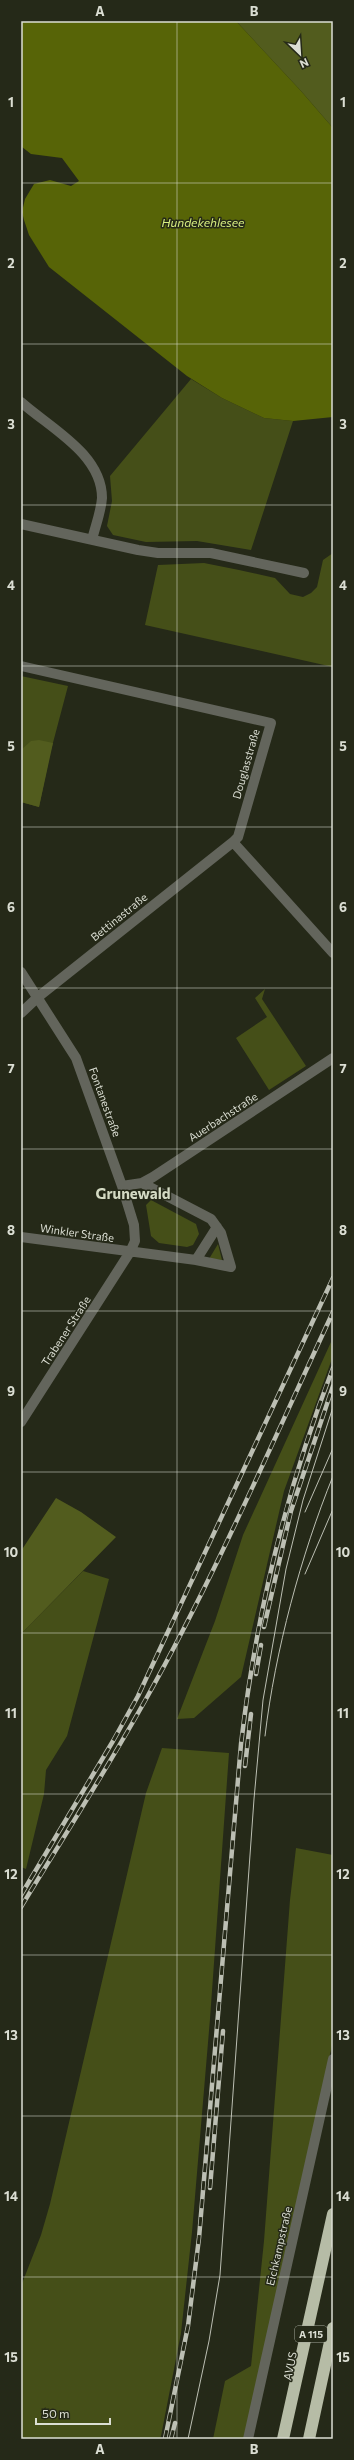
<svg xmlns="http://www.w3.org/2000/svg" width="354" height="2460" font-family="Commissioner,sans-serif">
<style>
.green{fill:#454f18}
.forest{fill:#525c1e}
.water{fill:#576407}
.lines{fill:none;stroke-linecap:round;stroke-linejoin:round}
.minor{stroke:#63655c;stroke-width:10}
.highway{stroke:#b6bca6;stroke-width:12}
.tram{stroke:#bcbfb3;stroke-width:1}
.rail-casing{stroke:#bcbfb3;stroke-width:4.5}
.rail{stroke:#252918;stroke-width:3;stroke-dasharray:9;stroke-linecap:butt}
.grid{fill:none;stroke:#dbded3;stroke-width:1;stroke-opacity:0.55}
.labels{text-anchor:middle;stroke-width:3;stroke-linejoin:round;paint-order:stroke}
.shield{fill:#252918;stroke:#a4a89b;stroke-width:1}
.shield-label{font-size:10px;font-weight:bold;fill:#dbded3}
.street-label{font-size:11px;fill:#dbded3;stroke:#252918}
.water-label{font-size:12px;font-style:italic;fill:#d8ee80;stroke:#252918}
.district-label{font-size:15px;font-weight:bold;fill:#d4dac3;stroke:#252918}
.neatline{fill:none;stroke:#dbded3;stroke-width:1.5}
.grid-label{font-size:13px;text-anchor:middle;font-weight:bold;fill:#dbded3}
</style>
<rect width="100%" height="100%" fill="#252918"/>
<path class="green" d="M191,379L222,398L264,418L293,421L251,550L197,541L146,542L113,535L107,526L112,501L110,476Z
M333,553V667L145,625L158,565L204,563L239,570L275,578L290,594L303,597L311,593L317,587L323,560Z
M21,676L68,686L50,754L39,807L21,802Z
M265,989L262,999L306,1066L269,1090L236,1038L267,1017L255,998Z
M151,1200L196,1224L199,1234L193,1245L187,1247L159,1243L151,1236L146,1205Z
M218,1244L222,1260L209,1259Z
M331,1342L333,1356L284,1491L241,1677L194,1718L177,1719L215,1621L243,1535Z
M83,1571L109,1579L67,1736L46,1770L44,1794L26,1869L21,1867V1634Z
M162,1748L229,1753L210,2019L192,2232L181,2333L161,2436L160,2439H21V2286L41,2235L50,2204L146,1793Z
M296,1848L333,1855V2041L244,2439H213L225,2381L251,2366L264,2241L290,1900Z"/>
<path class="forest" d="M236,21H333V128L301,91Z
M39,740L53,743L39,807L21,802V750L31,741Z
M56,1498L81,1512L116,1537L21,1634V1551Z"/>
<path class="water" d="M21,21H236L301,91L333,128V417L293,421L264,418L222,398L187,376L49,267L29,235L24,220L22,212L25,199L34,184L50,180L71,186L79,181L62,158L31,154L22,147Z"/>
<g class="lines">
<path class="minor" d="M21,402C50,428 102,454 102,498C101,512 95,527 92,540
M21,524L138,550L158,553H211L304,573
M21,666L271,723L238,837L233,842L333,953
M21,972L76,1058L122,1186L134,1225L135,1241L130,1252L21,1422
M21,1013L38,997L233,842
M122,1186L142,1183L153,1177L333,1058
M21,1237L196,1260L231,1267L221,1233L211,1219L142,1183
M196,1260L217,1227
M248,2439L333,2059"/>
<path class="highway" d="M283,2439L333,2214
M309,2439L333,2328"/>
<path class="tram" d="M305,1512L333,1448
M305,1574L333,1509
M265,1736C275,1651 301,1555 333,1476
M188,2439L209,2341L220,2275L254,1799L263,1700L286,1569L303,1500L333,1407"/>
<defs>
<path id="rail" d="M264,1627L291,1511L333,1386
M256,1674L261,1645
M245,1766L251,1714
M21,1895L113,1741L138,1696L333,1278
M21,1907C63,1838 107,1769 146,1699C216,1574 273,1441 333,1312
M210,2188L223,2031
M165,2439L188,2326L199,2238L241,1744C256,1614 286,1490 333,1368
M171,2439L175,2423"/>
</defs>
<use href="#rail" class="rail-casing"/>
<use href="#rail" class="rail"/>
</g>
<path class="grid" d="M177,21V2439M21,183H333M21,344H333M21,505H333M21,666H333M21,827H333M21,988H333M21,1149H333M21,1311H333M21,1472H333M21,1633H333M21,1794H333M21,1955H333M21,2116H333M21,2277H333"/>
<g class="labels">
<rect class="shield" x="295" y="2326" width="32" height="16" rx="3"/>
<g class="shield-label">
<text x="311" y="2338">A 115</text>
</g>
<g class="street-label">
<text transform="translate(246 764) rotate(-74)" y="4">Douglasstraße</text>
<text transform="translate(119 917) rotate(-39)" y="4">Bettinastraße</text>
<text transform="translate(105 1102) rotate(70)" y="4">Fontanestraße</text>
<text transform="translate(223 1117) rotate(-33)" y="4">Auerbachstraße</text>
<text transform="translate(77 1233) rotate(8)" y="4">Winkler Straße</text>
<text transform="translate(66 1331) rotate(-57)" y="4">Trabener Straße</text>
<text transform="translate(279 2246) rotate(-77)" y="4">Eichkampstraße</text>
<text transform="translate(290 2366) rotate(-78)" y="4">AVUS</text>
</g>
<g class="water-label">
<text x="203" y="227">Hundekehlesee</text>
</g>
<g class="district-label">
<text x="133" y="1199">Grunewald</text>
</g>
</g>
<rect width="354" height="2460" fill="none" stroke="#252918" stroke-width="44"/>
<g transform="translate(300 54) rotate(155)" stroke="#252918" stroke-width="3" paint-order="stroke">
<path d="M0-3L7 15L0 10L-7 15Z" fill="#dbded3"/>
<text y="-6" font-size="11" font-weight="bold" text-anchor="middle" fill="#dbded3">N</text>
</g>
<path d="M36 2418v6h74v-6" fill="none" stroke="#dbded3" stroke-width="2"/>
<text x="42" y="2418" font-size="12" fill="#dbded3" stroke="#252918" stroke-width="3" paint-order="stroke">50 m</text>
<rect x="22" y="22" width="310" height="2416" class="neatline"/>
<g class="grid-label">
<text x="100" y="16">A</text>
<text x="254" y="16">B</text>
<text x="11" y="107">1</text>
<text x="343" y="107">1</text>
<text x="11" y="268">2</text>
<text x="343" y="268">2</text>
<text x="11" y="429">3</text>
<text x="343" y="429">3</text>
<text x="11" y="590">4</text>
<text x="343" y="590">4</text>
<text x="11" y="751">5</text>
<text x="343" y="751">5</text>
<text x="11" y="912">6</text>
<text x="343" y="912">6</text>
<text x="11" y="1073">7</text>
<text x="343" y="1073">7</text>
<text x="11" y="1235">8</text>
<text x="343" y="1235">8</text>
<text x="11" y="1396">9</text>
<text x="343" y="1396">9</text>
<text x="11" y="1557">10</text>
<text x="343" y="1557">10</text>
<text x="11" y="1718">11</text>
<text x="343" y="1718">11</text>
<text x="11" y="1879">12</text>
<text x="343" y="1879">12</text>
<text x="11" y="2040">13</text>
<text x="343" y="2040">13</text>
<text x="11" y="2201">14</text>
<text x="343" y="2201">14</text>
<text x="11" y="2362">15</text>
<text x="343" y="2362">15</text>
<text x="100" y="2454">A</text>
<text x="254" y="2454">B</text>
</g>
</svg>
